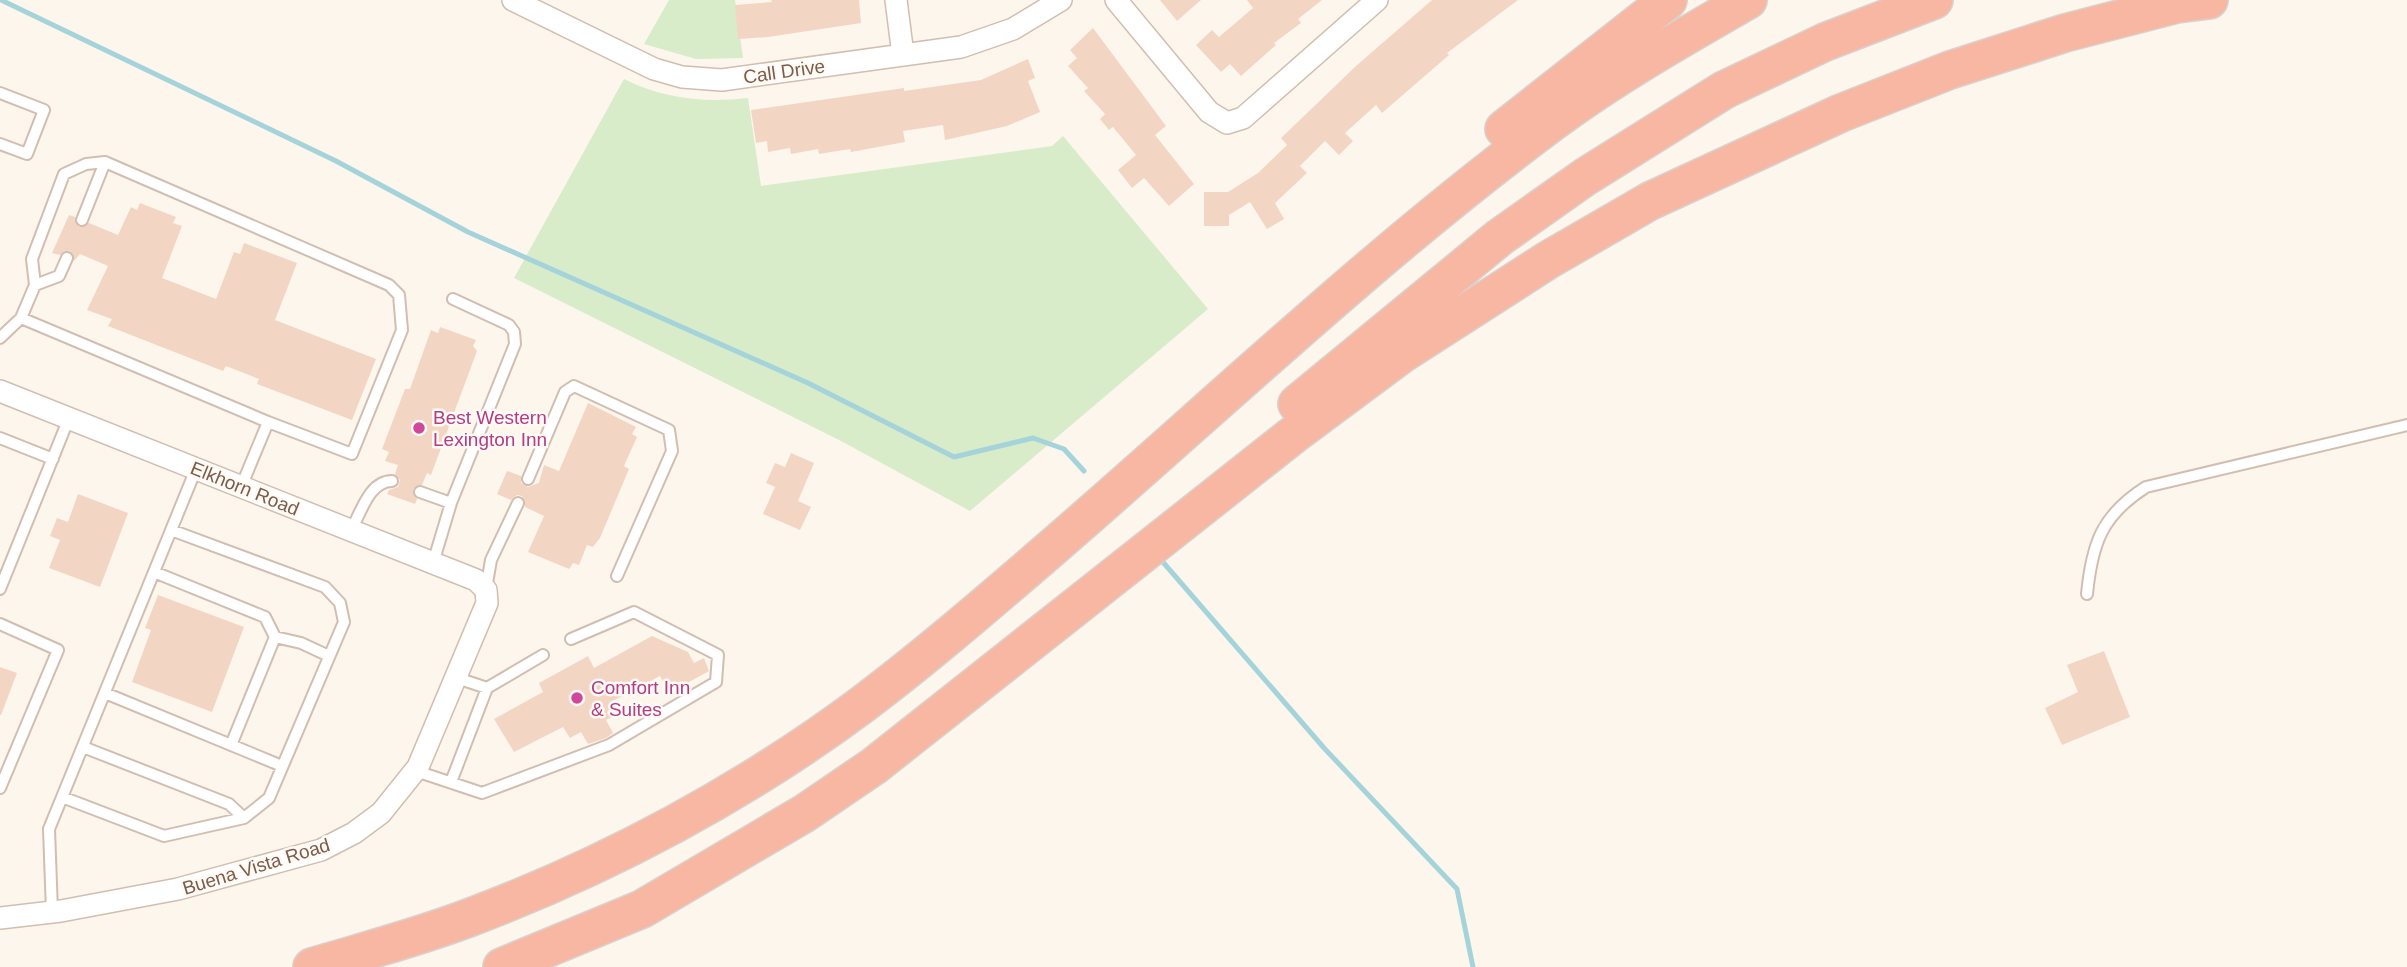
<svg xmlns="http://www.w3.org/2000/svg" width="2407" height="967" font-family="Arial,sans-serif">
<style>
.green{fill:#d8ecc9}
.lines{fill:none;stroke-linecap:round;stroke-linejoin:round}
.stream{stroke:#a5d3da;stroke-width:5}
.building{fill:#f3d5c3}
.lane-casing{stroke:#d1beb0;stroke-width:14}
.street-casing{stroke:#d1beb0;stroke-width:24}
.highway-casing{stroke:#dad1cd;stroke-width:40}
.lane{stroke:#fff;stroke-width:10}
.street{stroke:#fff;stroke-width:21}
.highway{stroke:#f7b7a3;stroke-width:37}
.hotel-dot{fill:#d1479c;stroke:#fffaf3;stroke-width:2.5}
.labels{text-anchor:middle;stroke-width:5;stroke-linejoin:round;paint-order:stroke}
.street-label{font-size:19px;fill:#7a5c4d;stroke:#fffaf3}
.hotel-label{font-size:19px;fill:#b23c85;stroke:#fffaf3;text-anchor:start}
</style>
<rect width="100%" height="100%" fill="#fdf6ec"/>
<path class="green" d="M669,0H735L743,58L696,59L644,44Z
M624,79C664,99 705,103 748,98L761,186L1052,146L1063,136L1208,309L970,511L841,441L514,278Z"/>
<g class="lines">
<path class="stream" d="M1,0L336,161L468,232L808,383L954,457L1033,438L1064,449L1084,471
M1162,561L1324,748L1457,889L1473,967"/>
</g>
<path class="building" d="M771,0H859L861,23L768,37L738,39L735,5L772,2Z
M1160,0H1201L1177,21Z
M1247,0H1322L1298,19L1301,23L1274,43L1276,45L1241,76L1230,64L1221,72L1196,45L1212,30L1219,37L1253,8Z
M1432,0H1518L1447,53L1449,55L1382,113L1376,105L1345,133L1353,141L1339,155L1325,141L1300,166L1307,173L1275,203L1284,219L1267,229L1250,202L1229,215V226H1204V192H1228L1258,173L1287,145L1281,138L1356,66Z
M1093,28L1166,126L1155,135L1194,184L1169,206L1144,178L1132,188L1118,170L1136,155L1113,127L1109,130L1100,119L1105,114L1084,91L1088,88L1068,66L1077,58L1070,50Z
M1028,59L1035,78L1028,81L1040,112L1007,126L945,140L943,125L903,131L905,142L851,152L850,149L819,154L818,149L791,154L790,148L768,152L767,141L756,143L751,110L904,88V91L981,80Z
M140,203L176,217L173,223L182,226L162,278L216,299L234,252L240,254L244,243L297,263L275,320L376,359L352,420L257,384L259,379L226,366L223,371L108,326L112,319L87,310L108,266L80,254L74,261L70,251L60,255L52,253L69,215L75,217L79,227L89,223L118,235L131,207L137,210Z
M440,327L476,340L473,346L477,351L431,475L427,473L422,485L413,489L417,499L415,504L387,494L389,490L398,487L400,480L395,474L398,465L385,461L389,452L382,449L405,389H410L431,330L438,333Z
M588,403L636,427L632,434L637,437L624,466L629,469L600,538L593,547L587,545L579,565L573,563L569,569L528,552L544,516L525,507L522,496L517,495L511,500L497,494L507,471L521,476V483L528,487L539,483L544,465L559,471Z
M791,453L814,463L798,501L811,507L800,530L763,514L775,487L766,483L775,463L785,467Z
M78,494L128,513L100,587L49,568L60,540L50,536L57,518L68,522Z
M158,595L244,627L212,712L132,682L151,630L145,628Z
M652,636L688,652L694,663L704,658L709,671L669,693L660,676L611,702L617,714L606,720L613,733L606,738L588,744L581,732L570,738L563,727L514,752L494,719L543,692L539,683L588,656L594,668Z
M2104,651L2130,717L2062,745L2045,708L2078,692L2067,665Z
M0,667L17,673L1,715H0Z"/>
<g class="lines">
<defs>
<path id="lane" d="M0,93L44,110L27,154L0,144
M82,220L105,162
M35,285L59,276L67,258
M21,318L35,285L32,259L64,174L86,164L105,162L389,285L399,295L402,330L352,454L268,422
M0,338L21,318L268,422L241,487
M0,438L53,459
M528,479L565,392L574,386L669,430L672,451L617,576
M420,492L451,503L433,563
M451,503L515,344L514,332L509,325L453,299
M351,530C361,513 369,481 392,481
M154,572L265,617L275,637
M0,589L69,418
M486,589L491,560L518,503
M2087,594C2092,543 2102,515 2146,487L2407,425
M0,624L58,650L0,788
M457,678L487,688L543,655
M105,693L282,766
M231,745L275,637L301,643L329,656
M83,747L229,804L244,818
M416,771L482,793L609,745L716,682L718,655L634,612L571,639
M451,782L487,688
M62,797L164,836L244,818L269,798L344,622L340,603L325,587L171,530
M52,912L49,829L196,469"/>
<path id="street" d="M513,0L654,69L682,77L722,80L961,47L1013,29L1061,0
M896,0L903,55
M1116,0L1209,112L1227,123L1243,118L1377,0
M0,391L476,580L486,590L487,603L418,767L381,813L354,833L321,850L178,889L61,911L0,918"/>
<path id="highway" d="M1504,129L1668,0
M1297,404L1500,237L1585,177L1724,90L1825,42L1934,0
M312,967C365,951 419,937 471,917C609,865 745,792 863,704C924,658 982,608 1039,559C1210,412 1373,255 1554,121C1615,76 1682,38 1748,0
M502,967L642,909L805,813L874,766L1293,435L1402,354L1548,260L1650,201L1841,113L1950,70L2065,33L2177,4L2209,0"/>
</defs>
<use href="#lane" class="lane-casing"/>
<use href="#street" class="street-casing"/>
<use href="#highway" class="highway-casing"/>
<use href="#lane" class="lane"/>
<use href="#street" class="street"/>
<use href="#highway" class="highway"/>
</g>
<g class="hotel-dot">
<circle cx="419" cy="428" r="7"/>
<circle cx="577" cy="698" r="7"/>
</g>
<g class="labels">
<g class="street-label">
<text transform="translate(784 71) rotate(-8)" y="7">Call Drive</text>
<text transform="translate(245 488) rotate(22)" y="7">Elkhorn Road</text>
<text transform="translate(256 866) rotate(-17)" y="7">Buena Vista Road</text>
</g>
<g class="hotel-label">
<text x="433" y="424">Best Western<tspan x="433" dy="22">Lexington Inn</tspan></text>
<text x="591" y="694">Comfort Inn<tspan x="591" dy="22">&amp; Suites</tspan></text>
</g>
</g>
</svg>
